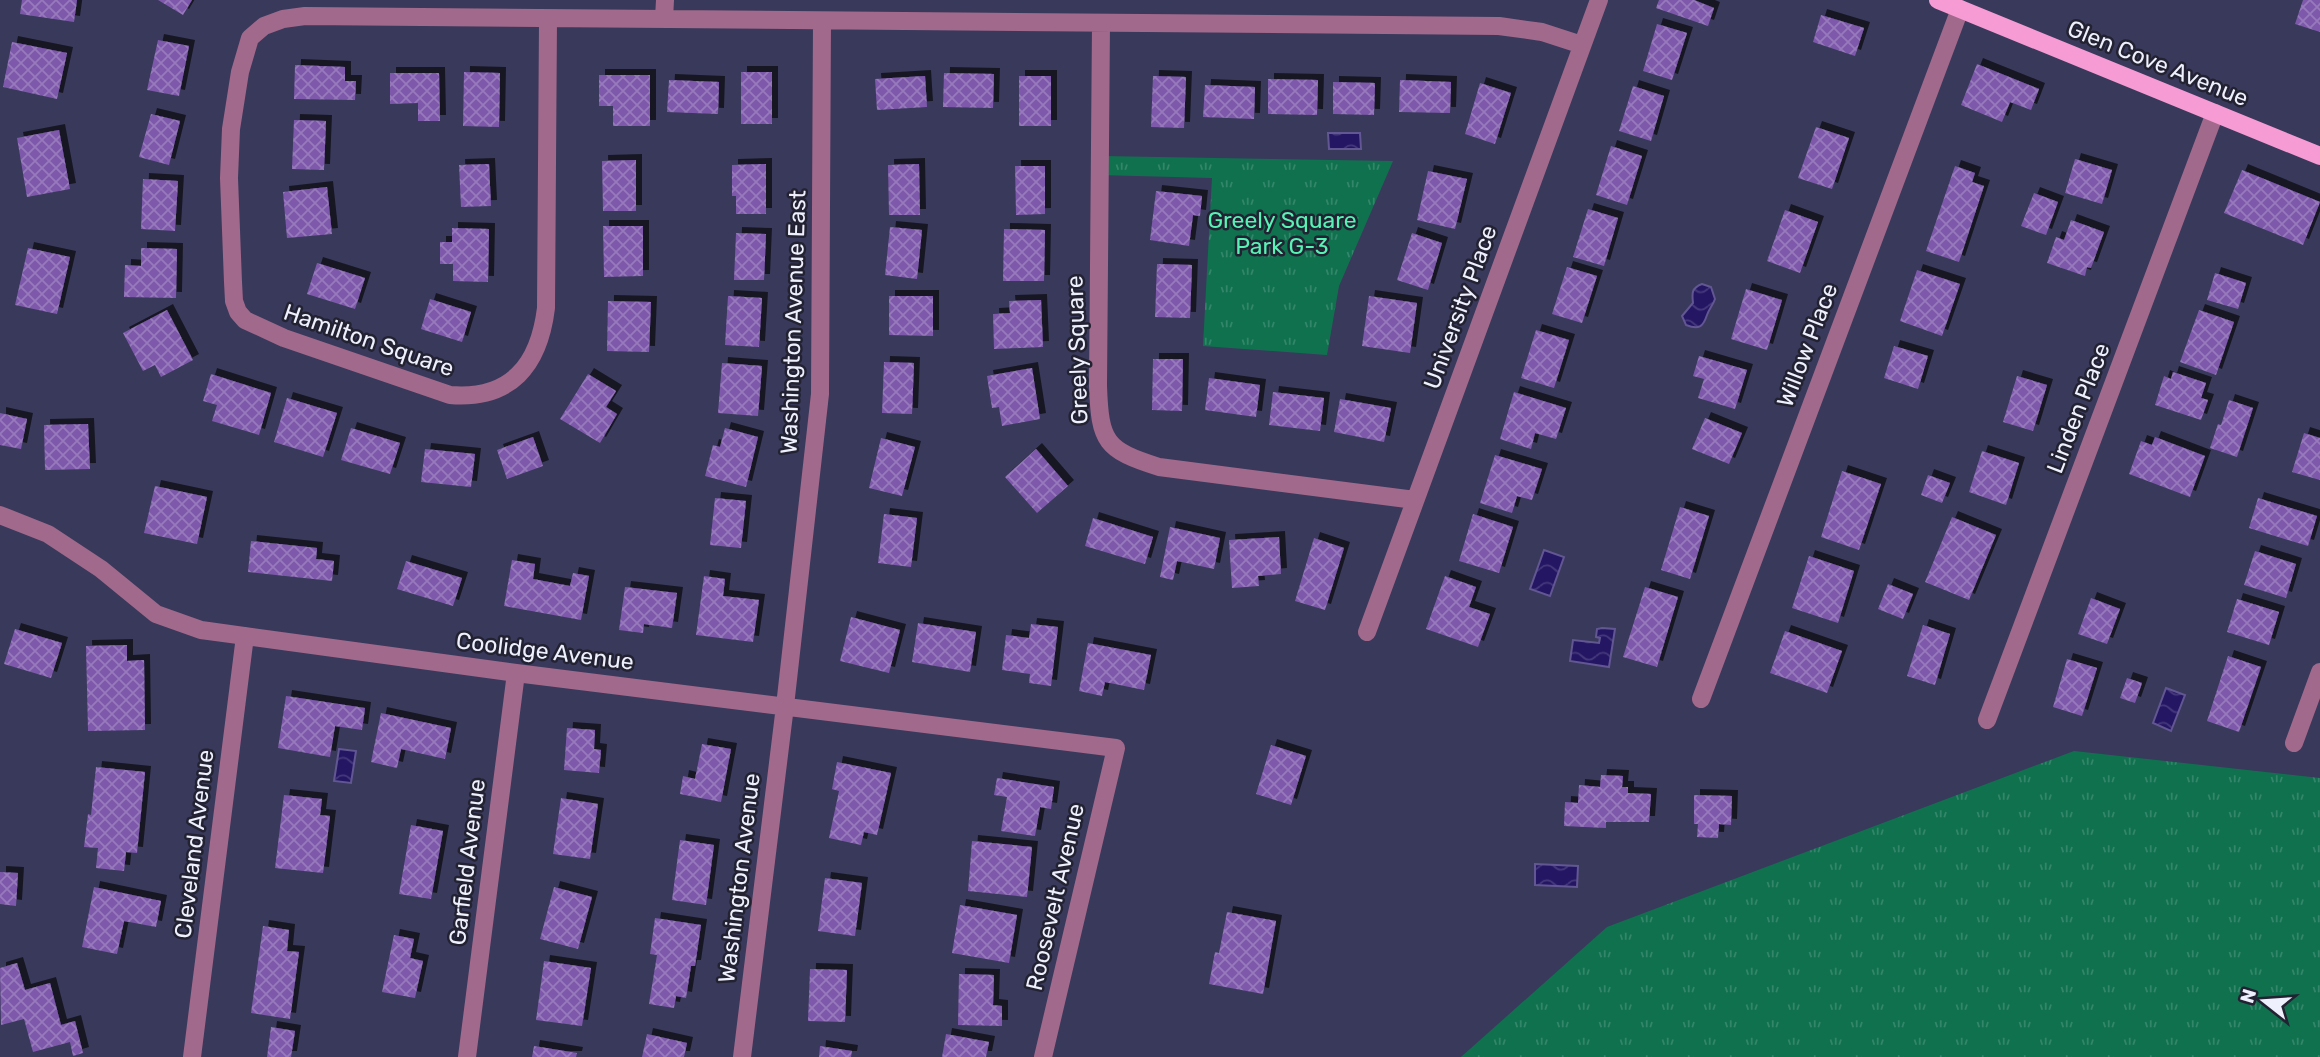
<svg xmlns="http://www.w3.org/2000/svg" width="2320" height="1057" font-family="Rubik,sans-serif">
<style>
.grass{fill:url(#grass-tufts)}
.water{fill:url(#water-waves);stroke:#625792;stroke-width:2}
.building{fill:url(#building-cross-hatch);filter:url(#shadow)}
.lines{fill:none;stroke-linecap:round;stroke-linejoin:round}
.minor{stroke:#a1698b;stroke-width:18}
.major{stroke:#f69bd3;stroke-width:18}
.labels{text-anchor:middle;stroke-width:5;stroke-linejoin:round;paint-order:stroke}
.street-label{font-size:23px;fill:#eff0fd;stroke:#222232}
.park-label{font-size:23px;fill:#56f3b5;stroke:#222232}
</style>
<defs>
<pattern id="grass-tufts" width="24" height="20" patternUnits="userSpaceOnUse" patternTransform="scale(1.75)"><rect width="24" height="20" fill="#10714f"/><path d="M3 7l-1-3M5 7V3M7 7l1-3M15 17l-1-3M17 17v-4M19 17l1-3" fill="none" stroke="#338669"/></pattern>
<pattern id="water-waves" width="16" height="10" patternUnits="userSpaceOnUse" patternTransform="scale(1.75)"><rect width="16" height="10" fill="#251664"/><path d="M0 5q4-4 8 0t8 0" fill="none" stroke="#45387b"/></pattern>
<pattern id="building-cross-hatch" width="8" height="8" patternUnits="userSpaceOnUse" patternTransform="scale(1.75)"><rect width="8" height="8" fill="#7e59ab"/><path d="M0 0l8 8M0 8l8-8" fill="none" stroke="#9779bc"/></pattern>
<filter id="shadow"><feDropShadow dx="6" dy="-6" stdDeviation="0" flood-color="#0009"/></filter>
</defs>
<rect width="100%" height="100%" fill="#39395b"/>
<path class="grass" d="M1100,156L1393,161L1339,286L1327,355L1203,346L1212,178L1100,175Z
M2074,751L2320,778V1057H1461L1607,927Z"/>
<path class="water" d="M1328,133H1360L1361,149H1329Z
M1702,284L1711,287L1715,299C1713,305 1709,309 1707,315C1703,327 1699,330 1686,325L1682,316L1693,303C1692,294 1691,288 1702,284Z
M1544,550L1564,557L1550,596L1530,589Z
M1602,628L1615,629L1609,667L1570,661L1573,640L1599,643L1600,638L1596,637L1597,629Z
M2166,688L2185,695L2171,731L2153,723Z
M339,749L356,751L351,783L334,781Z
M1535,864L1578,866L1577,887L1535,885Z"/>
<path class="building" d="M22,0H77L74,22L20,14Z
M158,0H192L183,15Z
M1659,0H1694L1714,8L1708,26L1656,8Z
M2303,0H2320V32L2295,24Z
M1821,15L1864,28L1855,56L1813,42Z
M1657,24L1687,33L1672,80L1643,71Z
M158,40L189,46L179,96L147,90Z
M12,42L67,53L57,99L3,87Z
M1977,64L2039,89L2031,110L2010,102L2002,122L1961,105Z
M295,65L345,67V81H356L355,100L294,99Z
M464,72L500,73L499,127L463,126Z
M741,72H772V124H741Z
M390,73H439L440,121H418V103L390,104Z
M944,73L994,74L993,108L943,107Z
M599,75H650V126H613V106H599Z
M925,76L927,107L877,110L875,79Z
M1019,76H1051V126H1019Z
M1153,76L1186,77L1184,128L1151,127Z
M1268,79L1318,80L1317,115L1268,114Z
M669,80L719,82L718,114L667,112Z
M1400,80L1451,82L1450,113L1399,112Z
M1333,82L1375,83L1374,115L1333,114Z
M1480,83L1511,93L1495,144L1465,134Z
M1205,85L1255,87L1254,119L1203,117Z
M1633,86L1664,96L1651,141L1619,131Z
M151,114L180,121L169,165L139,157Z
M294,120L326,121L324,170L292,169Z
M1816,127L1849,138L1832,189L1798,178Z
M59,130L70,189L27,197L17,138Z
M1611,146L1642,156L1627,205L1596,195Z
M2075,159L2112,170L2102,204L2065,193Z
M636,160V211H603L602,161Z
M489,164L491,206L461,207L459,165Z
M766,164V214H736V196H732V165Z
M919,164L920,215H889L888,165Z
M1015,166H1045V214L1016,215Z
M1955,166L1975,173L1972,182L1984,186L1959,262L1926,251Z
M2242,170L2320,202L2303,245L2224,213Z
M1428,171L1467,179L1455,229L1417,220Z
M143,179L178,181L175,231L141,229Z
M327,187L332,234L287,238L283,192Z
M1156,191L1202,196L1200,216L1193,215L1189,246L1150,240Z
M2034,193L2058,202L2046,235L2021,226Z
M1588,209L1618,218L1604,266L1573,257Z
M1785,210L1818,222L1800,273L1767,261Z
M2071,220L2104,232L2091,268L2087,267L2085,276L2047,263L2056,237L2064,240Z
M603,226H643V276L604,277Z
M890,227L922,230L917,279L885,275Z
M452,228L489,229L488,282L453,281V264H440V242H452Z
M1004,229L1045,230L1044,281H1003Z
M736,233L766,234L764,280H734Z
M1412,233L1442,243L1428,290L1397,280Z
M28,248L70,257L57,314L15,305Z
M141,248L177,249L176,298L124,297L125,265L141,266Z
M317,263L365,278L355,309L307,294Z
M1157,264L1192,265L1190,318L1155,317Z
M1567,267L1597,276L1582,323L1552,314Z
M1917,270L1960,284L1942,336L1900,321Z
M2215,273L2246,283L2238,309L2207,300Z
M1746,289L1782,300L1767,350L1731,339Z
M728,296L762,298L759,347L725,345Z
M889,296H933V336L889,335Z
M1369,296L1417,303L1410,353L1362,346Z
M430,299L471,312L462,342L421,329Z
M1041,300L1043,347L994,349L993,314L1010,313L1009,301Z
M608,301L651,302L649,352L607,351Z
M167,310L193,360L161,377L155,365L143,371L123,333Z
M2199,310L2234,322L2216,375L2180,362Z
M1536,330L1569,340L1554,388L1521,378Z
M1894,346L1928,356L1918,389L1884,378Z
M1699,356L1747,370L1735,409L1698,398L1704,379L1693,376Z
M1153,359H1183L1182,411L1152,410Z
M884,362L914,363L912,414L882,413Z
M722,363L762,366L758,416L718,413Z
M1032,368L1040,419L1002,426L999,407L992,408L987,376Z
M2173,372L2206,383L2201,398L2208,400L2201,420L2155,405L2164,376L2171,379Z
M211,374L271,393L259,435L212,421L217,405L203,401Z
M588,374L616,391L606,407L617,414L600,443L560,419Z
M2017,376L2047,385L2033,431L2003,422Z
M1209,378L1260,385L1256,417L1205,410Z
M1273,392L1324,398L1320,431L1269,425Z
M1514,392L1566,408L1556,439L1535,433L1531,449L1500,439Z
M287,398L337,413L323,457L274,442Z
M1340,399L1391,408L1384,442L1334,432Z
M2229,400L2253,408L2237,457L2210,448L2218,424L2221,425Z
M0,413L27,419L21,449L0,445Z
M1705,418L1742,433L1729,464L1692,449Z
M88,424L90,469L45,470L44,425Z
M351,428L400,443L390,474L341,460Z
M725,428L758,437L746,487L705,476L713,445L720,447Z
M2304,433L2320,438V480L2292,472Z
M533,437L543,466L507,479L497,450Z
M2155,437L2205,456L2190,497L2129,474L2141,441L2152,445Z
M881,438L915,447L902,496L869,488Z
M425,449L475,454L471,487L421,482Z
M1036,449L1068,486L1037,513L1005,477Z
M1982,451L2019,463L2006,505L1969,492Z
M1495,455L1542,469L1532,500L1517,496L1512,513L1480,503Z
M1842,471L1881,484L1859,550L1821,537Z
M1928,475L1950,483L1942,503L1921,495Z
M155,486L207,497L197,544L144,533Z
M715,498L746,501L741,548L710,545Z
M2258,498L2317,516L2308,546L2249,528Z
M1680,507L1709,516L1690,579L1661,570Z
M884,514L917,518L911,567L878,563Z
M1473,514L1513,527L1499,573L1459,561Z
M1952,517L1996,535L1969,600L1925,582Z
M1093,518L1153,537L1145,564L1085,546Z
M1170,527L1220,538L1214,569L1177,561L1173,580L1160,577Z
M1279,537L1281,574L1258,576L1259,586L1232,588L1229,540Z
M1314,538L1344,548L1325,610L1295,601Z
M251,541L317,548L316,559L334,561L332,581L248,572Z
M2255,551L2296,564L2286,598L2244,585Z
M1809,556L1854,571L1838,623L1792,608Z
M512,560L535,564L533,579L570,586L573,573L589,576L581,620L504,606Z
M406,561L462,578L453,606L397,589Z
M704,576L725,579L723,596L759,600L753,642L696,635Z
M1445,576L1476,587L1469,607L1490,614L1478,647L1426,629Z
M1888,584L1913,594L1903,619L1878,609Z
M625,587L677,593L672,628L644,624L643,633L619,630Z
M1645,587L1678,597L1657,667L1623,657Z
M2091,598L2120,609L2107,644L2078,634Z
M2237,599L2279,612L2269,645L2227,632Z
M851,617L900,630L889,673L840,661Z
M918,623L976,632L970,672L912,662Z
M1031,624L1058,627L1051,686L1029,683L1030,674L1002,670L1006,635L1029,638Z
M1923,625L1950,634L1935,685L1907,676Z
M15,629L62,643L51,678L4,664Z
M1785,631L1842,651L1827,693L1770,673Z
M1088,643L1151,655L1144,690L1105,682L1102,696L1079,691Z
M127,645V661L144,660L145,730L88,731L86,646Z
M2228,656L2261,667L2239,732L2207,721Z
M2067,659L2097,668L2082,716L2053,707Z
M2127,678L2142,683L2135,703L2120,698Z
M286,696L365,708L362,730L335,726L330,757L278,748Z
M381,713L451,728L445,759L401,749L397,768L371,762Z
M567,728L595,730L594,749L601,750L599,773L564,770Z
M702,744L731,749L721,802L680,794L683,776L695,779Z
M1271,745L1306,756L1291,805L1256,794Z
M837,762L891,773L877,835L864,832L861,845L829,838L839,791L832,789Z
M96,767L145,772L137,853L126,852L124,871L96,868L98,848L84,847L88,814L91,815Z
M1601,775L1623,776L1622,787H1628V793L1651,794L1649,822H1606V828L1564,826L1565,802L1578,803L1579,785L1600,787Z
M997,778L1054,787L1051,809L1040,807L1035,836L1001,831L1007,797L994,795Z
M284,795L322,799L320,815L330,816L323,873L275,868Z
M1694,795L1732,796L1731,825L1719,824L1718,838L1697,837L1698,824H1694Z
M561,798L598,804L590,859L553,854Z
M411,825L443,831L431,899L399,894Z
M680,840L714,845L706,905L672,900Z
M972,841L1032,847L1027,897L968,891Z
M0,872L18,873L16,906L0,904Z
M825,878L862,883L855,936L818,931Z
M94,887L161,901L156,927L124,921L117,954L82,947Z
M554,887L592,897L578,949L540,939Z
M960,905L1017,915L1009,963L952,953Z
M1227,912L1276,921L1263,994L1209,984L1215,952L1219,953Z
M655,918L701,925L695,966H691L686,998L676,996L674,1008L649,1004L657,955L650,954Z
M263,926L289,930L287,951L299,952L290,1019L251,1013Z
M394,935L414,939L410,958L423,961L415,998L382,992Z
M544,961L591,968L582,1026L536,1020Z
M17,963L25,990L50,983L61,1025L75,1021L83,1053L73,1056L70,1042L33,1052L24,1019L1,1025L0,968Z
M810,969L847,970L845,1022L808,1021Z
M959,974L994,975L993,1005L1002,1006V1026L958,1025Z
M271,1027L295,1031L291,1057H267Z
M647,1034L687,1043L684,1057H642Z
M946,1034L989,1042L986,1057H942Z
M534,1046L577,1053L576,1057H532Z
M820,1046L852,1051L851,1057H819Z"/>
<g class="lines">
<path class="minor" d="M664,19L665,0
M548,20L546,308C539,365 511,400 450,395L284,338L245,320L238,312L234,301L233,282L229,178L231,129L240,72L250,38L264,26L283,19L305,16L1499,26L1542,32L1582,45
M1101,24L1098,386C1100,442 1105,450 1159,467L1415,500
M0,515L48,534L101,569L156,614L201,630L516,673L1116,748L1043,1057
M1367,632L1599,0
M1701,699L1960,9
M1987,720L2215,113
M2294,743L2320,672
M192,1057L245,636
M467,1057L516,673
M742,1057L785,706L820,394L822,21"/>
<path class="major" d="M1938,0L2320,156"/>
</g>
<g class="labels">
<g class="street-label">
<text transform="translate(2158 63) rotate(22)" y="8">Glen Cove Avenue</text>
<text transform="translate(1460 307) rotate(-70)" y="8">University Place</text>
<text transform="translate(793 322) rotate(-88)" y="8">Washington Avenue East</text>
<text transform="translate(369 340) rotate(19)" y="8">Hamilton Square</text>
<text transform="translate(1807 345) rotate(-69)" y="8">Willow Place</text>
<text transform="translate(1077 350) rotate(-92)" y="8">Greely Square</text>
<text transform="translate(2078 408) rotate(-69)" y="8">Linden Place</text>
<text transform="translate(545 651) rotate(7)" y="8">Coolidge Avenue</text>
<text transform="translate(194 844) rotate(-83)" y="8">Cleveland Avenue</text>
<text transform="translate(467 862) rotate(-83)" y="8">Garfield Avenue</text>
<text transform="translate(739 878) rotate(-83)" y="8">Washington Avenue</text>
<text transform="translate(1055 897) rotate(-77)" y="8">Roosevelt Avenue</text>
</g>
<g class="park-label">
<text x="1282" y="228">Greely Square<tspan x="1282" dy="26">Park G-3</tspan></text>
</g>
</g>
<g transform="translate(2264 1001) rotate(287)" stroke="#222232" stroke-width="5" paint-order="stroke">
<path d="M0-5L12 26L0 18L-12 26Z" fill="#eff0fd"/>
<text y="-10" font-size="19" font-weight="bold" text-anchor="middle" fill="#eff0fd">N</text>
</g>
</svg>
